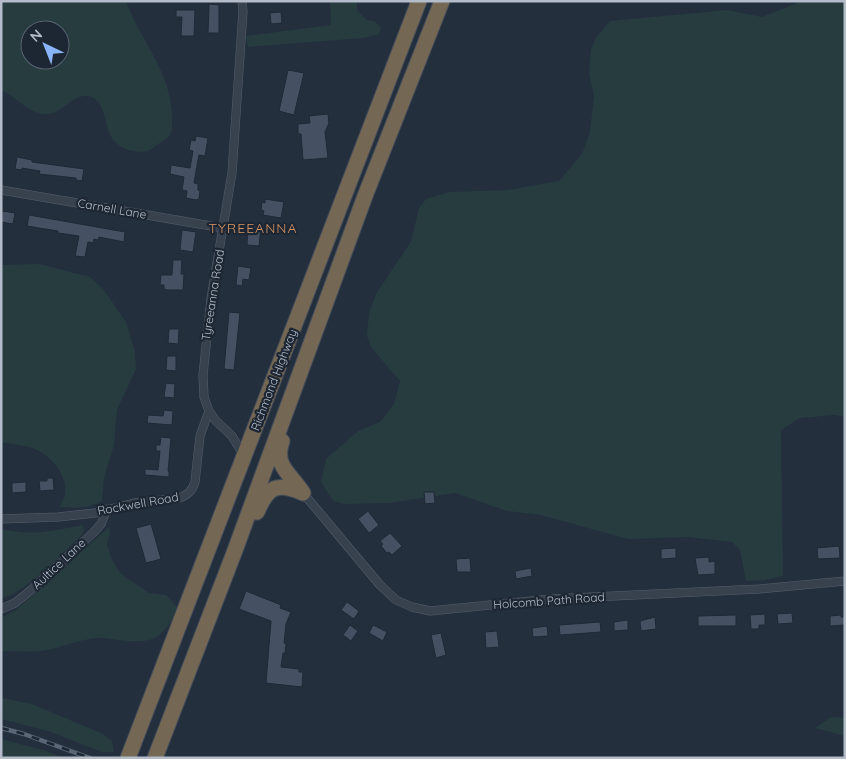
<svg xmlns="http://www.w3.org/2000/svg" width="846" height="759" font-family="Quicksand,sans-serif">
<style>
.green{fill:#263c3f;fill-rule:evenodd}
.building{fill:#455162;stroke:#1f2835}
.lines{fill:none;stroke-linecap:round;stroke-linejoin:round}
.street-casing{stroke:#565f6c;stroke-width:9}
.highway-casing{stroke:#434c59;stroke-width:17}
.street{stroke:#38414e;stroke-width:8}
.highway{stroke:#746855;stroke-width:15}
.rail-casing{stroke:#5a6575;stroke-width:4.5}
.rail{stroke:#1d2633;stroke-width:2.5;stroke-dasharray:8;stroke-linecap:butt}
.labels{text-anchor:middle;stroke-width:4.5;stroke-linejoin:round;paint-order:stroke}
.street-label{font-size:12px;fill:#b4bcc9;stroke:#1d2633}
.neighbourhood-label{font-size:14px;letter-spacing:1px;fill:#d59563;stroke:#1d2633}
</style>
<rect width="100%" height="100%" fill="#242f3e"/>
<path class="green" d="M1,1H126C141,42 171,71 172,116C172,122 173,130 170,135C167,139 162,142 158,144C155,146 151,150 148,151C141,153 129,151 122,147C101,137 110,106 92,97C76,90 63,113 48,114C31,116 16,96 1,90ZM30,30H60V60H30Z
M330,1H357V10L367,20L374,21L381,27L379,34L363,38L248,47L246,36L331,25Z
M802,1H845V417L834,415L800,418L781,430L783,576L765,580L746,581L740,550L732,542L687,537L628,539L541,515L507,511L455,493L389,503L344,504L333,501L321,482L326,459L358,431L380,422L394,404L400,381L371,347L367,336L369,313L377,292L411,242L419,208L426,199L449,192L508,190L559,181L582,154L590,132L594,96L589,73L591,50L595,39L610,21L727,10L762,17Z
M39,264L90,277L103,289L126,322L135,352L136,369L117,410L114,445L104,478L102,501C87,509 76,508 59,507C77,486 54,455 32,448C23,445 11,444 1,442V265Z
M83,525L84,531L81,536C57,558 32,588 1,599V529C33,536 52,531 83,525Z
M109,527L110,533L107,544L112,560L121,574L149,593L166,595L177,607C177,615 163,634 155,638C140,645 117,639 101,638C84,638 68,645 52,649C36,653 17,651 1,651V618L16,610Z
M1,698L32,704L103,734L112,741L114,752H102L48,731L1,719Z
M831,717L845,718V736L815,728Z
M1,739L46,751L64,758H1Z"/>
<path class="building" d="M209,4L219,5V33H208Z
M176,10H195L194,36H181L182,17H176Z
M281,12L282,23L271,24L270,13Z
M288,70L304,73L294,115L279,111Z
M328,114L329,123L325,132L328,158L303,160L301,134H298V124L310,123L309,116Z
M196,136L208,138L205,156L199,155L198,160L194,183L198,184V190L200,191L199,199L196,200L186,198L187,191L182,190L184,177L170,174L171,165L190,168L193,151L189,150L191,140L195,141Z
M17,157L32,160V162L84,169L82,181L76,180V178L39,174L40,171L22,168V170L15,169Z
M265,199L284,202L281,218L263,215L264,211L261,210L262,202L265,203Z
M2,211L15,213L13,224L1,222Z
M29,215L125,232L124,242L99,237L98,240L94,239L93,243L88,242L85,257L75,256L79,236L58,233V231L27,226Z
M248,225L261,226L259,246L247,245Z
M182,230L196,232L193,252L180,250Z
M173,260H182L181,274H184L183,290H167L164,289V285H160L161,275H172Z
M238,266L251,268L249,280L243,279L242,286L236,285Z
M229,312L240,313L234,370L224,369Z
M169,329H179L178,344L168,343Z
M167,356H176V371L166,370Z
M166,383L175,384L174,398L164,397Z
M164,410L173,411L172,425L147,423L148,415L163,416Z
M161,437L171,438L168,471H169V477L145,475V469L158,470L160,451H156V445H160Z
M47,478H53L54,490L40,491L39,481H47Z
M26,482V492L12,493V483Z
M424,492H434L435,503L425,504Z
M368,511L379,525L369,533L358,519Z
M151,524L161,559L146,563L136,528Z
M390,533L402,546L392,555L389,552L387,553L381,546L383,544L380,541Z
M839,546L840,558L818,559L817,548Z
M676,548V558L661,559V549Z
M709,557V562L715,561V574L698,575L695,558Z
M470,558L471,572H457L456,559Z
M531,568L532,576L516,579L515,571Z
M246,591L281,605L280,608L291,612L286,624L284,643L286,644L285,653H283L281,667L299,669V672H303L302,687L266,683L271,621L239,609Z
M347,602L359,611L354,619L341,610Z
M792,613L793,623L778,624L777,614Z
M765,614V625H759V629H751L750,615Z
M736,615V626H698V616Z
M841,615V617H845V625L830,626V616Z
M655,617L656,629L641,631L640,621Z
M628,620V630L614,631V622Z
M600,622L601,632L560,635L559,625Z
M350,625L358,631L351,641L343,635Z
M373,625L387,632L383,641L369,633Z
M547,626L548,636L533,637L532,628Z
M497,631L499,647L486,648L485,632Z
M441,633L446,655L436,658L431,635Z"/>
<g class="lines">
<defs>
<path id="street" d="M242,1L243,11L232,173L211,299L203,375L204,397L209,411L216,421L232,436L244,456
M1,190L223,228
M303,493L380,585L396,600L412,607L430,611L551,599L759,589L845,581
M1,519L58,517L95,513L134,503L179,498C188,495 192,491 195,482L200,436L209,411
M1,609L15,603L31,590L94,532L101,524L107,509"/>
<path id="highway" d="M282,441C273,466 291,474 303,493
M257,512C268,486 277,482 303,493
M128,758L419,1
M155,758L234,553L365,196L442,1"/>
</defs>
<use href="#street" class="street-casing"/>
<use href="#highway" class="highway-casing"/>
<use href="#street" class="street"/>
<use href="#highway" class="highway"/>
<defs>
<path id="rail" d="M1,728L24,734L90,758"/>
</defs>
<use href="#rail" class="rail-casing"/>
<use href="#rail" class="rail"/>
</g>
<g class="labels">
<g class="street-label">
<text transform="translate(112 209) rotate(10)" y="4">Carnell Lane</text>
<text transform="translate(213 295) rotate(-81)" y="4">Tyreeanna Road</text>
<text transform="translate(274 380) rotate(-69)" y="4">Richmond Highway</text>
<text transform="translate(138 504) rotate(-10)" y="4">Rockwell Road</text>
<text transform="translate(59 564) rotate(-43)" y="4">Aultice Lane</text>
<text transform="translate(549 601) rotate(-4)" y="4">Holcomb Path Road</text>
</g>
<g class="neighbourhood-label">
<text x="253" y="233">TYREEANNA</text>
</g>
</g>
<rect width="846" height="759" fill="none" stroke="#b4bcc9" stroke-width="5"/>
<g transform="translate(45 45) rotate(317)"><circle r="24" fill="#1d2633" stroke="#59626f"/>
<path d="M0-4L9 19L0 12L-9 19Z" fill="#8ab4f8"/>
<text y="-8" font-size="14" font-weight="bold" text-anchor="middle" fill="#b4bcc9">N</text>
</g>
</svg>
